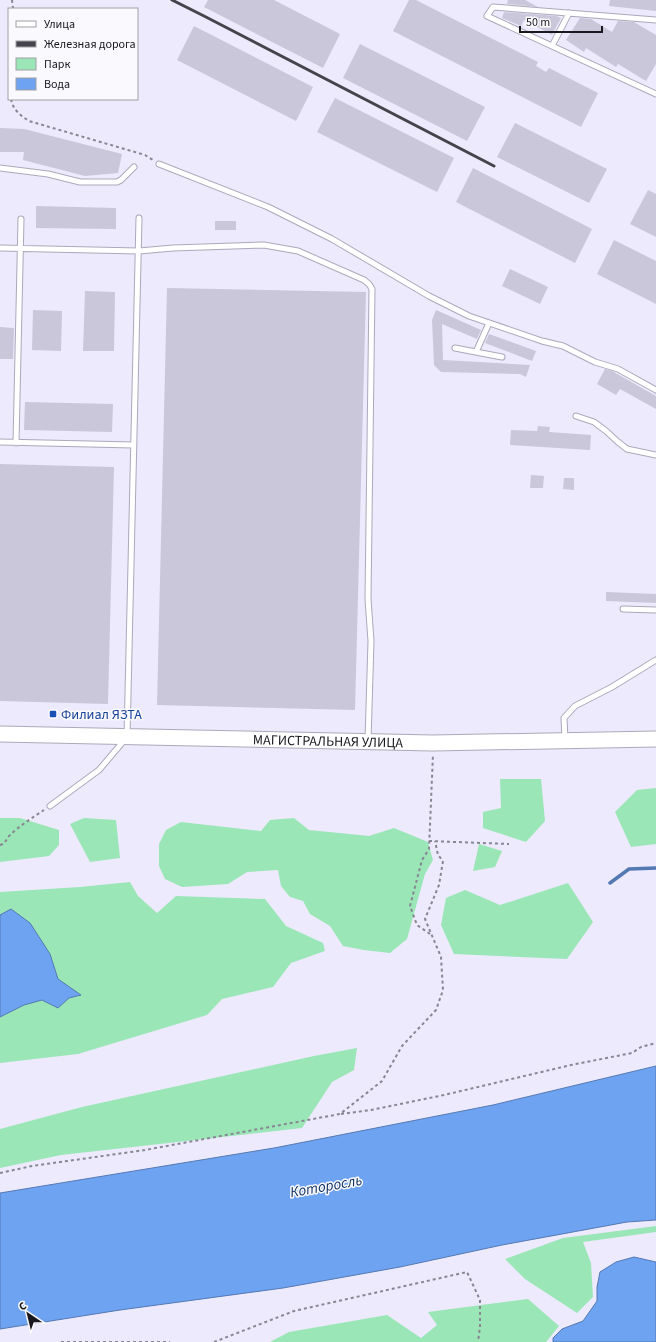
<svg xmlns="http://www.w3.org/2000/svg" width="656" height="1342" font-family="'Source Sans 3',sans-serif">
<style>
.green{fill:#9be6b7}
.water{fill:#6ea3f2;stroke:#5479b2}
.lines{fill:none;stroke-linecap:round;stroke-linejoin:round}
.stream{stroke:#5479b2;stroke-width:3.5}
.building{fill:#c9c7d9}
.service-casing{stroke:#aba9ba;stroke-width:7}
.secondary-casing{stroke:#aba9ba;stroke-width:17}
.path{stroke:#878692;stroke-width:2;stroke-dasharray:3 3;stroke-linecap:butt}
.service{stroke:#fff;stroke-width:5}
.secondary{stroke:#fff;stroke-width:15}
.rail{stroke:#45444c;stroke-width:3}
.transit-dot{fill:#1a4fb4;stroke:#faf9fd;stroke-width:1.5}
.labels{text-anchor:middle;stroke-width:3;stroke-linejoin:round;paint-order:stroke}
.transit-label{font-size:14px;fill:#164399;stroke:#faf9fd;text-anchor:start}
.street-label{font-size:14px;fill:#19181e;stroke:#faf9fd}
.water-label{font-size:15px;font-style:italic;fill:#0a2d5d;stroke:#faf9fd}
</style>
<rect width="100%" height="100%" fill="#eceafc"/>
<path class="green" d="M500,779H541L545,821L526,842L483,828V812L501,808Z
M656,788V844L631,847L615,812L637,790Z
M0,818H20L59,830V845L49,856L0,862Z
M84,818L116,820L120,858L90,862L70,824Z
M294,818L309,830L369,836L394,828L428,842L433,860L425,874L407,939L390,953L364,950L343,946L330,926L310,914L303,901L290,897L281,886L278,870L247,872L228,884L182,887L165,879L159,866V844L166,830L181,822L261,831L270,820Z
M479,844L502,851L495,867L473,871Z
M130,882L138,896L157,913L176,896L265,899L286,926L323,943L325,951L291,963L273,987L222,999L207,1015L78,1054L0,1063V892L80,887Z
M568,883L593,922L567,959L454,954L441,925L446,898L465,890L500,905Z
M357,1048L354,1070L332,1082L302,1128L61,1155L0,1168V1129L82,1107L314,1056Z
M656,1226V1232L583,1242L591,1263L593,1297L577,1313L525,1279L505,1259L563,1238Z
M528,1299L559,1326L546,1342H270L289,1332L387,1315L421,1338L437,1325L428,1312Z"/>
<path class="water" d="M11,909L30,923L50,954L58,979L81,995L69,998L58,1008L42,1000L24,1005L0,1017V915Z
M656,1066V1220L627,1222L502,1245L400,1267L283,1288L120,1310L0,1329V1193L274,1148L493,1105Z
M634,1257L656,1262V1342H553V1338L562,1329L583,1321L597,1301V1287L600,1272L616,1262Z"/>
<g class="lines">
<path class="stream" d="M610,883L629,869L656,868"/>
</g>
<path class="building" d="M208,0H274L340,34L323,68L204,7Z
M409,0H416L538,62L536,66L546,72L549,68L598,93L581,127L393,31Z
M508,0H525L538,7L507,4Z
M610,0H656V11L609,6Z
M504,12L556,16L561,18L552,35L524,20L521,26L502,18Z
M580,18L591,19L612,32L618,21L634,22L656,35V64L646,81L618,64L616,67L586,48L584,52L566,40Z
M194,26L313,87L296,121L177,60Z
M360,44L485,107L467,141L343,78Z
M335,98L454,158L437,192L317,132Z
M515,123L607,169L589,203L497,157Z
M0,128L24,129L122,154L118,173L85,176L23,160L24,152H0Z
M473,168L592,229L575,263L456,202Z
M648,190L656,194V237L630,224Z
M36,206L116,208V229L36,228Z
M215,221H236V230H215Z
M614,240L656,261V304L597,274Z
M510,269L548,287L540,304L502,286Z
M167,288L366,292L355,710L157,705Z
M85,291L115,292L114,351H83Z
M33,310L62,311L61,351L32,350Z
M436,310L481,330L477,339L442,324L443,360L530,365L526,377L520,374L441,372L434,365L432,320Z
M0,327L14,328L13,359H0Z
M489,334L536,351L532,361L485,343Z
M605,369L612,371L656,396V409L620,389L616,395L597,384Z
M25,402L113,404L112,432L24,430Z
M538,426L550,427L549,432L591,435L590,450L510,445L511,430L537,431Z
M0,464L114,467L108,704L0,701Z
M531,475L544,476L543,488H530Z
M564,478H574V490L563,489Z
M606,592L656,594V603L606,601Z"/>
<g class="lines">
<defs>
<path id="service" d="M656,20L493,7L487,16L656,94
M552,46L569,13
M159,164L268,207L332,239L429,296L469,316L542,341L563,346L595,362L618,369L656,390
M0,168L48,174L80,182H117L121,180L134,167
M0,248L139,251L173,248L264,245L298,251L364,280L369,284L372,289L368,599L371,641L368,741
M455,348L502,357
M476,352L489,323
M576,416L594,422L606,431L618,442L627,449L656,455
M0,442L134,445
M16,443L21,219
M623,609L656,610
M565,740L564,718L575,706L612,687L656,660
M50,806L99,770L127,737L139,218"/>
<g id="secondary">
<path id="s1" d="M0,734L433,743L656,739"/>
</g>
</defs>
<use href="#service" class="service-casing"/>
<use href="#secondary" class="secondary-casing"/>
<path class="path" d="M12,0L13,9
M9,78V90
M11,99C13,110 20,115 29,121L145,155L153,160
M429,841L509,844
M0,845C5,844 6,840 9,836C19,826 32,818 44,810
M430,934L417,925L410,906L422,860L429,849L433,754
M341,1114L371,1110L444,1095L571,1065L632,1053L641,1047L656,1043
M0,1173L32,1166L145,1150L340,1114L382,1081L402,1046L436,1010L443,990L441,957L425,919L439,885L443,861L438,855L435,841
M61,1342H170
M214,1342L294,1311L467,1272L480,1300V1327L478,1342"/>
<use href="#service" class="service"/>
<use href="#secondary" class="secondary"/>
<path class="rail" d="M172,0L204,16L494,166"/>
</g>
<rect class="transit-dot" x="49" y="710" width="8" height="8" rx="2"/>
<g class="labels">
<g class="transit-label">
<text x="61" y="719">Филиал ЯЗТА</text>
</g>
<g class="street-label">
<text dy="5" stroke="none"><textPath href="#s1" startOffset="328">МАГИСТРАЛЬНАЯ УЛИЦА</textPath></text>
</g>
<g class="water-label">
<text transform="translate(326 1186) rotate(-10)" y="5">Которосль</text>
</g>
</g>
<rect x="8" y="8" width="130" height="92" fill="#faf9fd" stroke="#a09fa4"/>
<rect x="16" y="21" width="20" height="6" fill="#ffffff" stroke="#a09fa4"/>
<text x="44" y="28" font-size="12" fill="#19181e">Улица</text>
<rect x="16" y="41" width="20" height="6" fill="#45444c" stroke="#a09fa4"/>
<text x="44" y="48" font-size="12" fill="#19181e">Железная дорога</text>
<rect x="16" y="58" width="20" height="12" fill="#9be6b7" stroke="#a09fa4"/>
<text x="44" y="68" font-size="12" fill="#19181e">Парк</text>
<rect x="16" y="78" width="20" height="12" fill="#6ea3f2" stroke="#a09fa4"/>
<text x="44" y="88" font-size="12" fill="#19181e">Вода</text>
<g transform="translate(28 1314) rotate(325)" stroke="#faf9fd" stroke-width="3" paint-order="stroke">
<path d="M0-3L7 15L0 10L-7 15Z" fill="#19181e"/>
<text y="-6" font-size="11" font-weight="bold" text-anchor="middle" fill="#19181e">С</text>
</g>
<path d="M520 26v6h82v-6" fill="none" stroke="#19181e" stroke-width="2"/>
<text x="526" y="26" font-size="12" fill="#19181e" stroke="#faf9fd" stroke-width="3" paint-order="stroke">50 m</text>
</svg>
